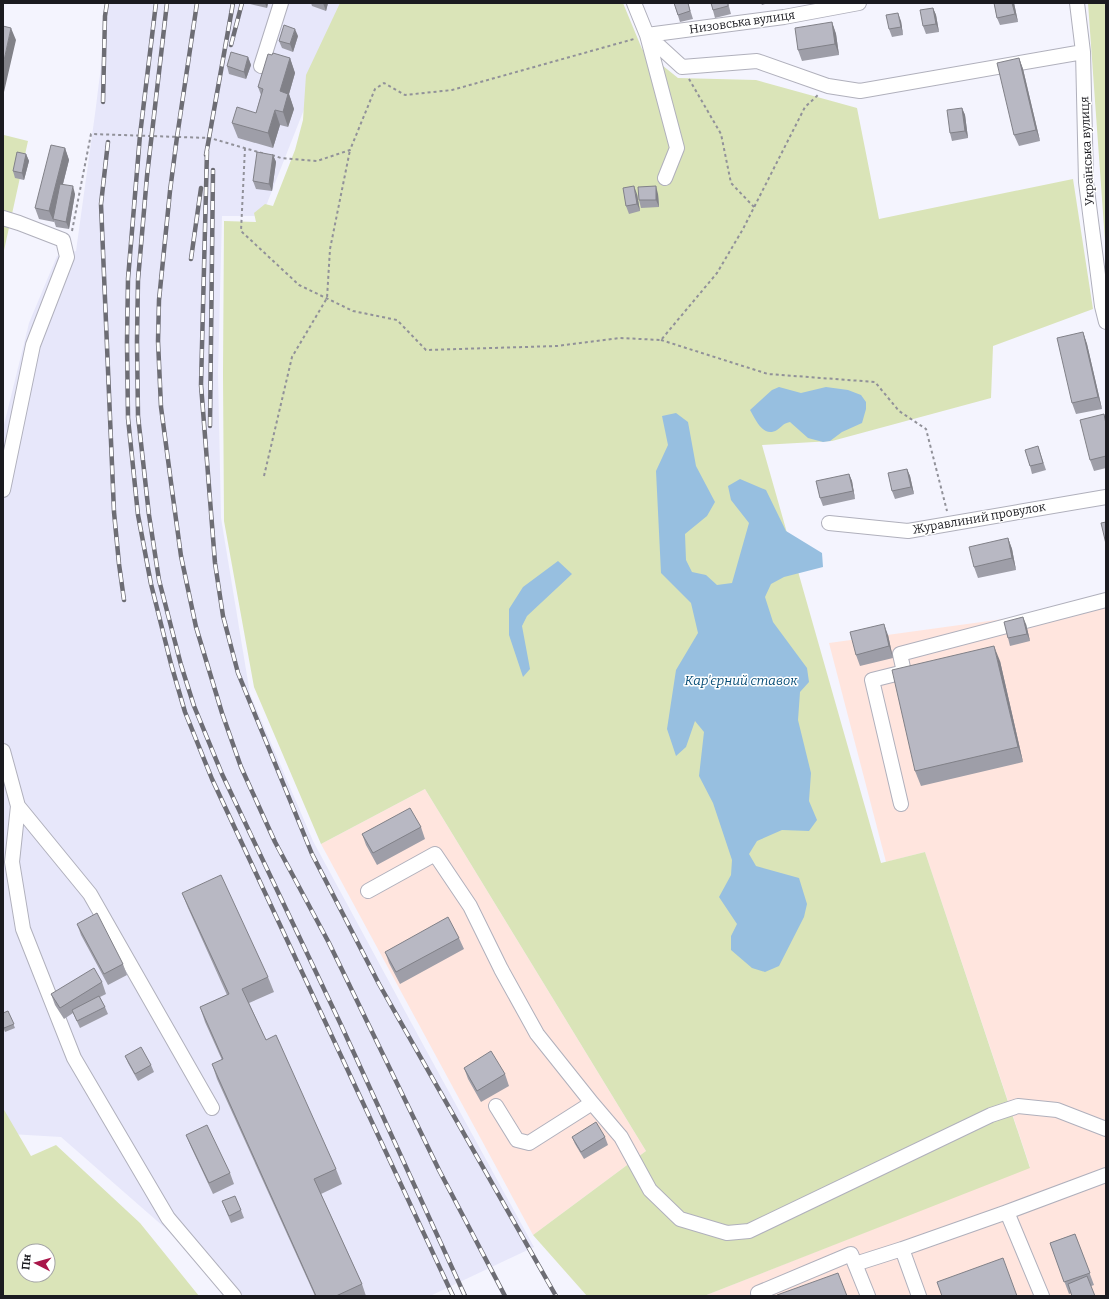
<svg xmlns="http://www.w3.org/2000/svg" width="1109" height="1299" font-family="Bitter,serif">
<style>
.built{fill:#e7e7fa}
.industrial{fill:#ffe5de}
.green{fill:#dae4b8;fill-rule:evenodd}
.water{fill:#97bfe0}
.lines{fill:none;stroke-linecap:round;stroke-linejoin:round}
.minor-casing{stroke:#b0b0bc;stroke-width:16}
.path{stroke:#919199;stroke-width:2;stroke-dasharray:3 3;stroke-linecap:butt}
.minor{stroke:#fff;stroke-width:14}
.rail-casing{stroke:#6d6d74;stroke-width:4.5}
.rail{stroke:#fff;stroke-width:3;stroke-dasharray:9;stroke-linecap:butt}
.wall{fill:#9e9ea8}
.shaded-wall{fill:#818188}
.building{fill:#b8b8c3;stroke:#818188}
.labels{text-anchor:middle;stroke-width:3;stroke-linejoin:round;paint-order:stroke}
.street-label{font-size:12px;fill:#1b1b20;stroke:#fff}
.water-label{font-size:13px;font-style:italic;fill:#074d77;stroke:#fff}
</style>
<rect width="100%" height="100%" fill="#f4f4fe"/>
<path class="built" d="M109,3H346L262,216H222L218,373L221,518L250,694L313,841L426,1050L534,1247L430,1296H243L61,1137L10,1134L3,1120V429L29,323L57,256L76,251L95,114Z"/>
<path class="industrial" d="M1106,605V1296H704L1030,1167L925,852L886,862L829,643Z
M425,789L646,1151L533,1235L321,844Z"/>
<path class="green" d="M340,3H623L642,49L678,78L756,80L857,108L879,219L1073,179L1093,309L993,346L991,398L832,441L762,445L881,863L925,852L1030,1168L704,1296H587L533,1235L646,1151L425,789L321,844L254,687L224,521L223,375L224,221L256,222L254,213L265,204L273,206L295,150L303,120L306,75Z
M1088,3H1106V255Z
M4,135L28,141L3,255V136Z
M3,1108L31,1156L56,1145L140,1223L199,1296H3ZM24,1251H48V1275H24Z"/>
<path class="water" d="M779,387L801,393L826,387L848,390L861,395L866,402V409L862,423L842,432L830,441L823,442L808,438L790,422C782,424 783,426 777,430C763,438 756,420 750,410L772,390Z
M676,413L688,422L696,466L715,502L707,516L685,534L686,560L692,572L706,575L717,585L732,583L749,523L731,500L728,486L740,479L766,490L786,531L822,553L823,567L784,577L771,584L765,597L773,622L807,668L809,682L800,692L798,720L811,773L809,801L817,820L809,831L782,830L757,841L749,854L756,866L799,878L807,904L804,917L779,966L765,972L752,968L731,950V936L737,924L719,897L731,875L732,860L713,803L699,776L704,732L695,721L686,747L676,756L667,729L676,670L698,633L691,603L661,573L656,471L668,445L662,416Z
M558,561L572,574L527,616L522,626L530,669L523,677L509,635V609L523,587Z"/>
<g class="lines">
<defs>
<path id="minor" d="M634,3L647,35L677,148L665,178
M1077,3L1083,52L1086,182L1102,306L1106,322
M647,35L682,67L757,61L828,86L860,91L1083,52
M647,35L784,17L859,3
M261,66L281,3
M3,218L19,223L63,240L67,257L33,345L3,490
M829,523L908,531L1106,497
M3,751L18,806L12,862L23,929L74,1058L168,1218L234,1296
M901,804L872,680L904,672L900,654L1106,600
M18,806L90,894L212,1108
M368,891L435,854L470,906L501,969L537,1034L592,1103
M496,1106L517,1140L529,1143L592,1103L621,1137L650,1190L680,1219L727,1233L749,1231L991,1115L1018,1106L1057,1110L1106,1129
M855,1264L902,1249
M759,1296L758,1293L851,1254L868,1296
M919,1296L902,1249L1007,1212
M1042,1296L1007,1212L1106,1175"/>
</defs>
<use href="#minor" class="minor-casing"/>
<path class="path" d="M689,79L721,134L731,183L754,207
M245,148L241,231L299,285L353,311L397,320L426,350L557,346L620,338L661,340L717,273L743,229L805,107L818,95
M272,155L281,158L317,161L350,150L375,89L384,83L405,95L452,90L634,39
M72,231L91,134L210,138L265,154
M661,340L768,374L875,382L899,411L926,429L947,511
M264,476L292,357L327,298L330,249L350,150"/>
<use href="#minor" class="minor"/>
<defs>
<path id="rail" d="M156,3L140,135L128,279L127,342L128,418L138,515L151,584L171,664L185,712L212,779L453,1296
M167,3L147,176L138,280L137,341L138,416L149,515L159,580L181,665L194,706L222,774L342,1027L465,1296
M197,3L177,137L170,191L159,300L158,341L161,407L172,490L181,556L196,627L222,713L241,767L275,842L329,943L439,1170L505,1296
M231,45L242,3
M103,102L105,16L107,3
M108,142L101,204L114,512L119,564L124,600
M207,151L201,385L215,563L223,616L238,673L312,854L379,984L556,1296
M206,155L233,3
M191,259L201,188
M210,426L213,170"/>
</defs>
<use href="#rail" class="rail-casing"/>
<use href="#rail" class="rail"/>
</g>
<path class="wall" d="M250,3H268L267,8L250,4Z
M311,3H328L326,11L312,6Z
M674,3H688L693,19L680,22Z
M711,3H728L731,14L715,18Z
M761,3H768L762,5Z
M994,3H1014L1018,22L1000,25L997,18Z
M933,8L936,15L939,32L926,34L923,26Z
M901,21L903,35L892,37L889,29Z
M832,22L836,34L839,55L802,61L798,50Z
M298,36L293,52L282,48L279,41Z
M272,55L290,58L295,73L289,94L294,109L288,127L280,125L273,148L238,138L232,123L256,113L261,95L258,87Z
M248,57L251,65L246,79L229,74L227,66Z
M1019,58L1023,69L1040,141L1019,146L1014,135Z
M962,108L965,115L968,138L952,141L950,133Z
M65,148L69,160L63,184L75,194L69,229L56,227L54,221V222L39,219L35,208Z
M26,154L29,161L24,180L15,178L13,171Z
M273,155L276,162L272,191L256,189L253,181Z
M637,194L640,211L629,214L626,206Z
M658,194L659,207L641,208L639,200Z
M1083,332L1087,344L1102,409L1076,414L1072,403Z
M1104,414L1106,421V468L1094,471L1090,460Z
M1038,446L1046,470L1032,474L1030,466Z
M907,469L910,476L914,494L895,499L892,491Z
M849,474L852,481L855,499L823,506L820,498Z
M1008,538L1012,549L1016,570L978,578L974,567Z
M1026,624L1030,641L1010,646L1008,638Z
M888,635L893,658L860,666L856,655Z
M1000,661L1023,762L921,786L915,771Z
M421,827L425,839L377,865L366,845L362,834Z
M182,893L268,977L274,992L249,1003L266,1040L336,1169L342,1184L321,1194L362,1284L366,1296H315L217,1079L212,1064L222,1060L205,1022L200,1007L227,995L188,908Z
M77,924L123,964L127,975L108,985L81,935Z
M459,938L464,949L400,984L389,963L385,952Z
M102,982L106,994L100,997L105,1007L108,1014L80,1028L73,1013L64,1019L55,1005L51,994Z
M8,1011L15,1028L5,1032L3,1027Z
M125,1056L151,1065L154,1072L138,1081L128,1063Z
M464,1068L505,1074L509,1086L481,1102L468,1079Z
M186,1135L230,1173L234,1184L213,1194L191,1147Z
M572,1137H605L608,1145L584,1159L575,1144Z
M222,1201L241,1210L244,1218L231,1223Z
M1075,1234L1094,1285L1069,1294L1050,1243Z"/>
<path class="shaded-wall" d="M265,3H268L267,8Z
M323,3H328L326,11Z
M1012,3H1014L1018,22L1015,14Z
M933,8L936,15L939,32L936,24Z
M898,13L901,21L903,35L901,27Z
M832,22L836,34L839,55L835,44Z
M11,28L16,40L4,92L3,65Z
M295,29L298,36L293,52L290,44Z
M248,57L251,65L246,79L244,72Z
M290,58L295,73L289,94L294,109L288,127L283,112L280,91Z
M1019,58L1023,69L1040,141L1036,130Z
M962,108L965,115L968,138L965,131Z
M275,110L280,125L273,148L268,133Z
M65,148L69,160L54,219H53L54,222L49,211Z
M26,154L29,161L24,180L22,173Z
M273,155L276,162L272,191L269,184Z
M73,186L75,194L69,229L66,222Z
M634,186L637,194L640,211L637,204Z
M656,186L658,194L659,207L656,200Z
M1083,332L1087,344L1102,409L1098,397Z
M907,469L910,476L914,494L911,487Z
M849,474L852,481L855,499L853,491Z
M1008,538L1012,549L1016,570L1012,558Z
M1023,617L1026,624L1030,641L1027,634Z
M884,624L888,635L893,658L889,646Z
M994,646L1000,661L1023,762L1018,747Z"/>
<path class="building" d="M674,3H688L690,11L678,15Z
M711,3H728V6L713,10Z
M994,3H1012L1015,14L997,18Z
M933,8L936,24L923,26L920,10Z
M898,13L901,27L889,29L886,15Z
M832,22L835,44L798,50L795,28Z
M284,25L295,29L290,44L279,41Z
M3,26L11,28L3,65Z
M231,52L248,57L244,72L227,66Z
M273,53L290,58L280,91L288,94L283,112L275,110L268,133L232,123L237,107L256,113L263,89L258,87L268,54L272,55Z
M1019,58L1036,130L1014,135L997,63Z
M962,108L965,131L950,133L947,110Z
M51,145L65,148L49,211L35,208Z
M17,152L26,154L22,173L13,171Z
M257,152L273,155L269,184L253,181Z
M60,184L73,186L66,222L53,219Z
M634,186L637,204L626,206L623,188Z
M656,186V200H639L638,187Z
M1083,332L1098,397L1072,403L1057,338Z
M1104,414L1106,424V456L1090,460L1080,420Z
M1038,446L1043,463L1030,466L1025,450Z
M907,469L911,487L892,491L888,473Z
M849,474L853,491L820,498L816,481Z
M1106,522V544L1101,523Z
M1008,538L1012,558L974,567L969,547Z
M1023,617L1027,634L1008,638L1004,622Z
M884,624L889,646L856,655L850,632Z
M994,646L1018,747L915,771L892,670Z
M410,808L421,827L373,853L362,834Z
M221,875L268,977L242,989L266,1040L276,1035L336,1169L314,1179L362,1284L336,1296H316L212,1064L223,1059L200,1007L229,994L182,893Z
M97,913L123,964L104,974L77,924Z
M448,917L459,938L396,972L385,952Z
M94,968L102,982L60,1008L51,994Z
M99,996L105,1007L77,1021L72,1010Z
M8,1011L14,1024L4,1028L3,1026V1013Z
M141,1047L151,1065L135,1074L125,1056Z
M491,1051L505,1074L477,1091L464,1068Z
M596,1122L605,1137L581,1152L572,1137Z
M207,1125L230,1173L209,1183L186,1135Z
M235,1196L241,1210L229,1216L222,1201Z
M1075,1234L1090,1273L1064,1282L1050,1243Z
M1003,1258L1017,1296H942L937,1282Z
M838,1273L847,1296H777V1295Z
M1087,1276L1095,1296H1072L1068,1284Z"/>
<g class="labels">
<g class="street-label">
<text transform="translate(742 22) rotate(-8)" y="4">Низовська вулиця</text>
<text transform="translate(1087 151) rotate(-93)" y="4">Українська вулиця</text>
<text transform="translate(979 518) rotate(-10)" y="4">Журавлиний провулок</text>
</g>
<g class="water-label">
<text x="741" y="685">Кар'єрний ставок</text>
</g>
</g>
<rect width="1109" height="1299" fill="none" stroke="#1b1b20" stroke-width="8"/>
<g transform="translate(36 1263) rotate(276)"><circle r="19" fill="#ffffff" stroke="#a4a4a6"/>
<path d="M0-3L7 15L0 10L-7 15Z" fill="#a9164a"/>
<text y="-6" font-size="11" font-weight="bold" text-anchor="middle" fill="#1b1b20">Пн</text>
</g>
</svg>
